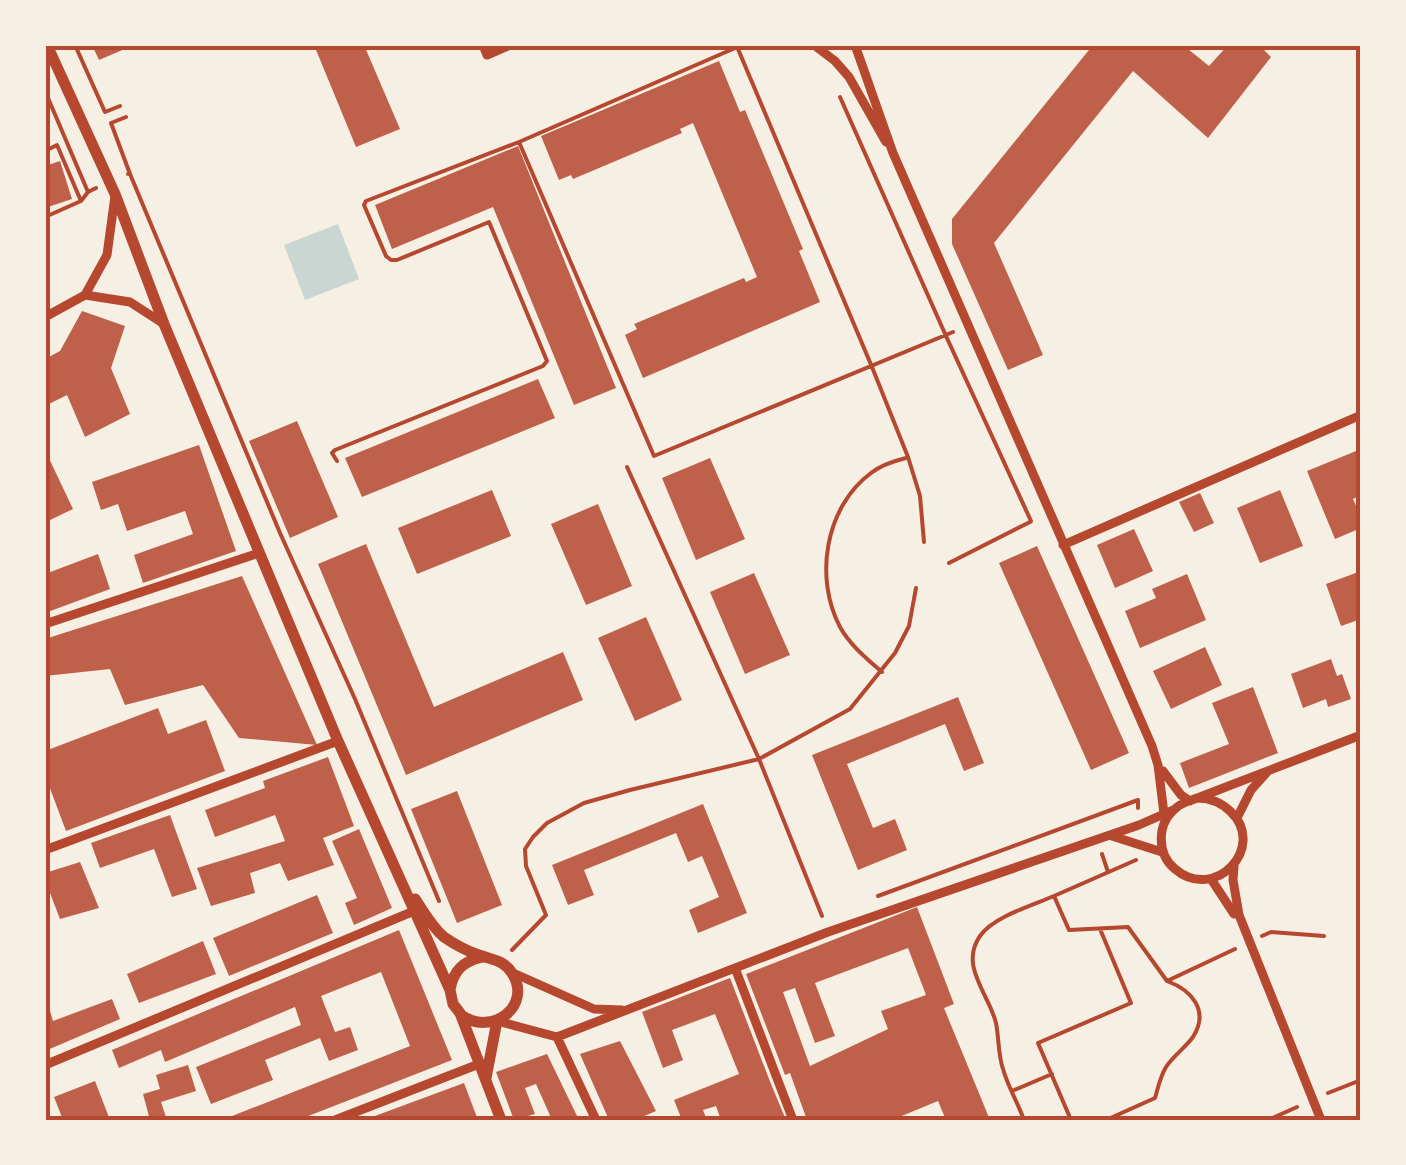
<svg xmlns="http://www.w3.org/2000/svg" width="1406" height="1165" font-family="'Archivo Narrow',sans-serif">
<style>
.water{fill:#c9d6d2}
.building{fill:#bf614a;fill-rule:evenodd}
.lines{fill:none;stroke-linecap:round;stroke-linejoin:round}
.path{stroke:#b5482f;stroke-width:4}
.minor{stroke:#b5482f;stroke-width:9}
.tertiary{stroke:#b5482f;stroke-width:11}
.neatline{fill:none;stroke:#b5482f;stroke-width:4}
</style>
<rect width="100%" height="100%" fill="#f6efe4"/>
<path class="water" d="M338,224L359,279L305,300L284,245Z"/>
<path class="building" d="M92,45H134L99,60Z
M314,45H364L400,129L356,147Z
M1093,45H1183L1209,66L1228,45H1259L1271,57L1208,138L1133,71L994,243L1043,355L1008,370L952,244V219Z
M719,61L740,112L745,110L803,249L799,251L820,302L643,378L625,335L637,329L634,324L744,278L746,282L757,277L693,123L680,129L682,133L573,179L571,175L559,180L541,136Z
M518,146L616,388L574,405L493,207L392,249L375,205Z
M60,161L72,199L45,208V166Z
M82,311L125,326L111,368L130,414L85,437L67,395L45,406V359L60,351Z
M538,379L555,418L362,497L345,458Z
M297,421L338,517L290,538L249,441Z
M199,445L236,551L143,583L134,555L193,534L185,511L127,531L118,504L101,510L92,482Z
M1361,449V495L1353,499L1361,517V528L1335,539L1307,471Z
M45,450L73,509L48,521L45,515Z
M710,458L745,539L696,560L662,478Z
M492,490L511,536L417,574L398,528Z
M1280,490L1303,546L1260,563L1237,508Z
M1200,493L1214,523L1194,532L1179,502Z
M598,504L632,586L586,605L551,524Z
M1134,529L1153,571L1115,588L1097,545Z
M366,544L434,707L563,652L583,700L406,775L318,564Z
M1037,546L1129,753L1091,770L999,563Z
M98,554L110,589L45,613V574Z
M1361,571V619L1341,626L1326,584Z
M754,573L790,655L745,674L710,592Z
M1187,574L1206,620L1140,648L1125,611L1156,598L1152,589Z
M242,576L317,745L239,738L203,685L125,705L110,669L45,676V639Z
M646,617L682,700L635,721L598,638Z
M1205,647L1222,685L1171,709L1153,671Z
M1331,659L1337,676L1342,674L1351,699L1328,707L1326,699L1303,708L1291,674Z
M1253,687L1278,753L1189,788L1180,763L1229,744L1212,703Z
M958,697L984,763L964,771L945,724L847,764L873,828L895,819L907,850L858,870L812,755Z
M158,708L168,734L206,720L225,771L66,831L45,775V751Z
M328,757L354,826L323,838L334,865L288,881L280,863L250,873L255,893L211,906L197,868L285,841L275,815L215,837L205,810L265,788L263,781Z
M457,791L502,905L457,923L411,809Z
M703,804L747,913L698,933L689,910L719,897L702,856L688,862L676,833L584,870L594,895L568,905L552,865Z
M170,815L197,889L172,897L154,849L100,868L91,843Z
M359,829L392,908L354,925L345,903L357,898L332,841Z
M80,862L99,908L60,919L45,880V873Z
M317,895L333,933L229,976L213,938Z
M917,907L954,1004L944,1008L990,1120H946L938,1101L892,1120H807L790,1073L785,1075L746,974ZM908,948L926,995L881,1011L888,1029L810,1066L783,992L795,988L815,1043L835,1036L815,983Z
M399,930L452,1060L298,1120H222L410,1046L381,972L321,996L335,1032L350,1027L358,1050L329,1061L320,1038L265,1060L273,1080L211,1104L196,1067L301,1025L295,1007L165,1062L161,1050L119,1068L112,1050Z
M203,941L216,974L139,1003L127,974Z
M730,978L771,1084L786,1120H721L716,1106L703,1110L707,1120H682L674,1100L739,1074L715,1014L672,1030L683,1060L663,1068L642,1012Z
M45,994L53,1021L112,999L120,1019L45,1051Z
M620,1041L656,1111L635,1120H609L580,1054Z
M547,1054L579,1120H552L536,1084L525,1088L535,1114L514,1120L496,1072Z
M188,1065L196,1091L161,1102L166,1117L150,1120L143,1094L160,1089L156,1075Z
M95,1081L110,1120H63L54,1097Z
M464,1083L478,1120H364Z"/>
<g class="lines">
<path class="path" d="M75,45L105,112L120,106
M738,49L872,367L908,457L920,496L924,542
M45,91L88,192
M840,97L946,336L1031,521
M126,117L111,123L130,174H128
M519,142L654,456L953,332
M45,151L57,145L81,201
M130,174L280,533L355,699L439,901
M45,217L81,201L88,192L96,188
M337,461L332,453L335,450L543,366L547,361L489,222L397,260H391L386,256L364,205L366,201L519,142L742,45
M627,467L759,759L822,916
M949,563L1030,522
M882,672C866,658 850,645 840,627C814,578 825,507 871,473C881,465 894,461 906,458
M1102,854L1108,872
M878,896L1138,800V808
M1054,896L1136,860
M1262,936L1271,932L1324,936
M512,950L546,915L526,866L525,849L533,837L547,823L584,803L630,790L759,759L850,709L895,653L909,626L916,588
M1012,1091L1052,1074
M1328,1093L1361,1080
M1024,1120C1018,1103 1008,1087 1003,1069C998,1055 999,1038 996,1023C989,994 959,966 980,936C993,917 1033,905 1054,896L1069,930L1128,927L1167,981L1235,949
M1071,1120L1038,1043L1131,1003L1100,929
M1106,1120L1155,1098C1158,1088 1160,1077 1166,1067C1173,1056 1185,1048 1193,1037C1210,1010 1191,990 1167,981
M1268,1120L1297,1107"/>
<path class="minor" d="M483,45L487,55L510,45
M814,45L835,61L849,77L886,142
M855,45L893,153L1152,746L1158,765L1165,822
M85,295L130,302L164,324
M45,317L85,295L107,255L115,196
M1063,545L1361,415
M45,624L259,553
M1163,771L1181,795L1190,801
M1200,797L1361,735
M1197,798C1211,798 1221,802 1231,812C1267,847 1215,903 1175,869C1157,854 1156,824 1176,808C1181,803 1190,801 1197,798Z
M1237,818L1251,790L1268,771
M1112,836L1162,852
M45,850L338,741
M1234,866L1233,880L1239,915L1321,1120
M1211,879L1234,914
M735,968L793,1120
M511,972L594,1009L622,1010
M497,1021L557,1037L828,932L1139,825L1173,810
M557,1037L596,1120
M45,1065L414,911
M335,1120L479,1064"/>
<path class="tertiary" d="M47,45L115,194L164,324L338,741L450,990L453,1004L460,1013L501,1120
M415,899C424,912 432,927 444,937C454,944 467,951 479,955C492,960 504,960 512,973C533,1006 492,1037 461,1015
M450,990C453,971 463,961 482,957
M486,1078L497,1021"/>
</g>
<rect width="1406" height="1165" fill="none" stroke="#f6efe4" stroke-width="95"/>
<rect x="48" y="48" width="1310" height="1070" class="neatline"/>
</svg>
